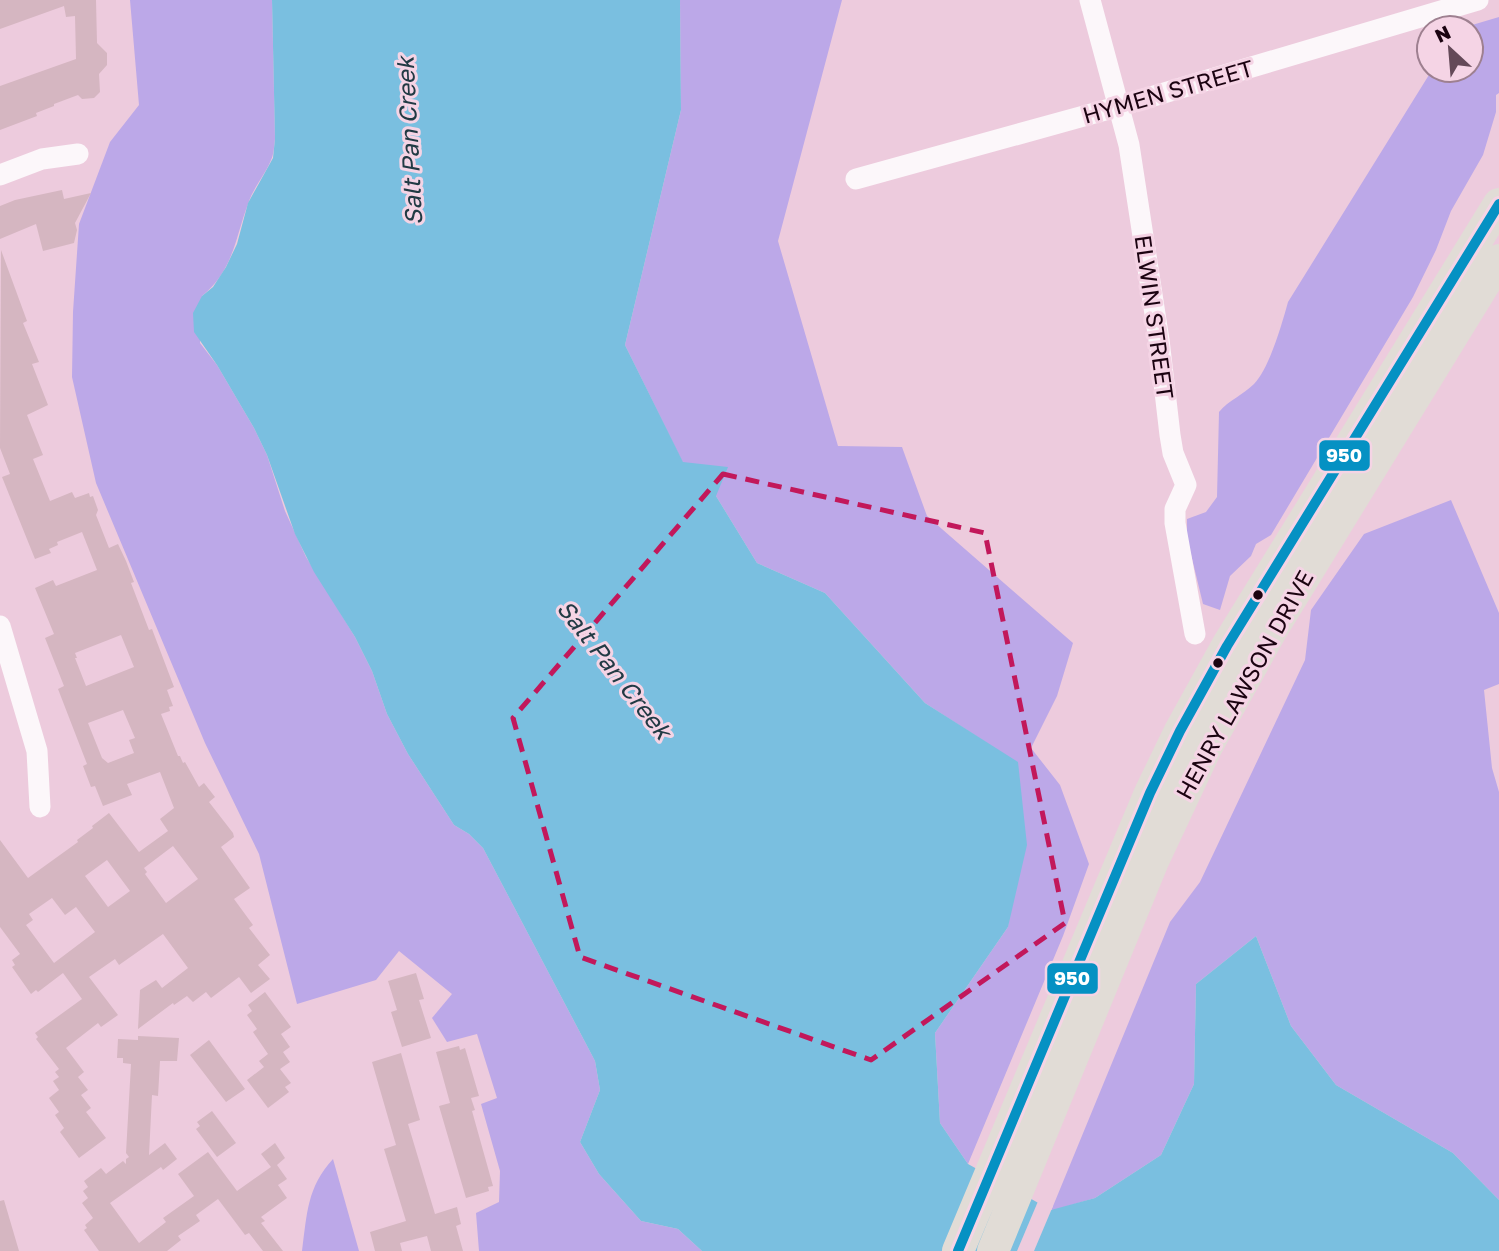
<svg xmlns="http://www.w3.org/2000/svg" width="1499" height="1251" font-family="'Golos Text',sans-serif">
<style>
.forest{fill:#bca8e8}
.water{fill:#7abfe0}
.pier{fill:#edcbdd}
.building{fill:#d5b6c1;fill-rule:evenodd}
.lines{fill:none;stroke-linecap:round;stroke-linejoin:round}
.minor{stroke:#fcf7fa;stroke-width:21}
.primary{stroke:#e1dcd6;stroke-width:32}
.bus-1-casing{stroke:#f5d4e5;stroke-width:16}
.bus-1{stroke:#0591c3;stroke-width:10}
.marked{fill:none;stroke:#c2185b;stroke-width:5;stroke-dasharray:14 9;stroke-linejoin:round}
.bus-dot{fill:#1b0311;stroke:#f5d4e5;stroke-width:2.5}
.labels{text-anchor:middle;stroke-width:6;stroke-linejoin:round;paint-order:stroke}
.street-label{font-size:23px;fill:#1b0311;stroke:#f5d4e5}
.water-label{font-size:24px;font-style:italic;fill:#213a44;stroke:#f5d4e5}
.line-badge{stroke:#f5d4e5;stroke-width:2.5}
.badge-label{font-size:19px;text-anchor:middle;font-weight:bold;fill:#fff}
</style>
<rect width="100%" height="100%" fill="#edcbdd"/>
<path class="forest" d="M130,0H272L275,139C274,146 274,154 271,160C265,175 253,188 248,204C235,239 233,271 202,296L200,343L217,365L254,428L267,455L285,511L306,557L355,637L372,671L387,714L408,754L454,825L469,834L483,848L595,1061L600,1090L580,1142L599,1174L641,1221L678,1229L702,1251H479L476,1213L499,1202L500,1171L481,1104L497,1098L477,1034L447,1042L432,1018L452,994L399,951L376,980L297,1004L259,854L205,743L96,483L72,377L73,312L79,224L110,142L139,105Z
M680,0H842L778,241L838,446L902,447L927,516L1073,643L1057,696L1031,748L1060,785L1089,864L1063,936L968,1164L940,1123L935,1033L1008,927L1018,763L925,703L825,593L757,563L716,496L683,463L625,345L681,110Z
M1499,17V93L1496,95V112L1483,155L1451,211L1436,250L1413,297L1271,535L1256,544L1251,556L1230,576L1220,610L1203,604L1187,538V519L1206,512L1217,497L1219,412C1229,400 1243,395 1254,384C1269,369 1282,324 1288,302L1432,70H1471V28H1462Z
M1451,500L1499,613V684L1484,690L1492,768L1499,792V1200L1453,1153L1336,1085L1291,1026L1256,936L1196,984L1194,1084L1161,1155L1095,1198L1051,1211L1170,922L1200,882L1305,660L1311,610L1364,534Z
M333,1159L359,1251H302C307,1214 307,1187 333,1159Z"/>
<path class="water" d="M272,0H680L681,110L625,345L683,462L728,467L716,496L757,563L825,593L925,703L1018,762L1027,845L1008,927L935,1033L940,1123L968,1164L1051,1210L1095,1198L1161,1155L1194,1084L1196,984L1256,936L1291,1026L1336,1085L1453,1153L1499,1200V1251H702L678,1229L641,1221L599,1174L580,1142L600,1090L595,1061L483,848L469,834L454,825L408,754L387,714L372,671L355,637L314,572L295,534L267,455L254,428L217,365L194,332L193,313L202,296L213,287L226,267L237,244L248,203L273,158L275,139Z"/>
<path class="pier" d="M1039,1199L1053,1206L1034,1251H1017Z"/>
<path class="building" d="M0,0H96L97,43L107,53V65L99,74L100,92L94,98L82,99L78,95L54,104V106L36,113L37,116L0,130V86L76,59L75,16L66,17L64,6L0,29Z
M62,190L64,199L91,193L75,223L77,230L74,243L43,251L36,224L0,239V206L15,200Z
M1,250L27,321L23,323L39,362L32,364L48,405L27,415L43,455L33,459L50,501L72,492L75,498L89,493L90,497L93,496L98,510L96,515L109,548L118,544L126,561L134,582L131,583L149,630L152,629L174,687L167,690L173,706L169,707L170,711L161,714L178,756H180L183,763L185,762L199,787L204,783L215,797L209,802L233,833L234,837L221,847L250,888L234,899L253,925L249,928L270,955L258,965L270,979L251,993L239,977L211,998L206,992L193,1002L187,996L174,1005L173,1003L138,1029L140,990L156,980L162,988L188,968L163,934L119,965L115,959L89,977L118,1015L101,1027L98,1023L66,1048L84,1072L78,1077L88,1090L81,1095L91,1108L86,1112L106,1138L79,1158L60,1132L64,1128L55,1115L59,1112L49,1098L59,1090L53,1081L59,1077L55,1072L59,1069L36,1039L38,1037L35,1033L82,999L63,973L38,992L36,990L31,994L12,967L15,965L12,960L20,954L0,927V840L28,878L78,842L77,840L93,828L92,826L109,813L139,852L168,831L160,819L174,808L160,772L127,784L132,795L103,806L95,786L91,787L83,766L87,764L58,689L64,686L45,638L54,634L35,588L53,580L56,586L97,570L82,532L57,542L58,545L49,549L51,553L35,559L2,477L10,474L0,448ZM121,635L134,667L86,686L75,658H77L75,653ZM123,710L135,738L129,740L134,753L108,763L102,758L88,723ZM173,846L198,879L166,903L145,874L147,872L144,868ZM107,860L130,891L108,907L85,876ZM52,898L65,915L76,907L95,932L54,963L26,925L33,920L29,914Z
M416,973L424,999L419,1000L431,1038L402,1047L391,1012L397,1010L388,981Z
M265,992L291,1027L281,1034L290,1047L283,1052L290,1062L280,1069L291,1083L285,1087L289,1092L268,1108L247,1080L264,1067L259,1061L268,1054L253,1032L257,1029L247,1015L252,1011L248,1005Z
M138,1036L179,1038L177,1061H160L158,1096L152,1095L149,1155L165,1143L177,1159L163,1170L161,1167L110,1203L139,1243L166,1222L163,1218L194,1196L178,1174L208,1152L237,1191L271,1167L261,1154L275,1143L285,1158L277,1165L287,1179L278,1185L287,1198L261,1217L265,1221L261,1223L283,1251H263L249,1233L245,1235L218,1199L196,1215L200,1221L178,1236L181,1240L167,1251H99L84,1230L87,1228L85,1225L93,1218L82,1203L88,1198L83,1191L88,1187L84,1181L101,1168L106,1174L123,1161L126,1164V1159L129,1157L126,1153L131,1064L123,1063V1058H117L118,1039L138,1040Z
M209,1040L245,1089L226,1102L190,1055Z
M459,1046L460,1050L465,1048L479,1096L471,1098L475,1110L472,1111L493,1186L488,1187L489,1191L466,1198L439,1106L450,1103L436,1052Z
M401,1053L420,1120L408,1124L435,1214L457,1207L461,1224L456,1226L463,1251H431L427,1236L400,1243L402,1251H375L370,1232L406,1221L384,1149L396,1145L372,1062Z
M212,1111L236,1143L217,1157L196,1129L200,1126L197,1122Z
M4,1200L19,1251H0V1201Z"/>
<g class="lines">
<path class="minor" d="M1090,0L1129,145L1159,340L1170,435L1173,453L1186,485L1175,509V523L1195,634
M0,175L42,159L78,154
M856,179L1120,106L1478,0
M0,626L37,751L40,807"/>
<path class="primary" d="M958,1251L1150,793L1180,731L1227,646L1499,204
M993,1251L1153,861L1206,748L1271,631L1499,260"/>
<defs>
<path id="bus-1" d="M958,1251L1150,793L1180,731L1227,646L1499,204"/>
</defs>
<use href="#bus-1" class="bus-1-casing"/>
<use href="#bus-1" class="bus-1"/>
</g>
<path class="marked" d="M723,474L985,533L1065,923L871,1060L580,957L513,718Z"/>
<g class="bus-dot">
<circle cx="1258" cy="595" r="6"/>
<circle cx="1218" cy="663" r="6"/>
</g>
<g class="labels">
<g class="street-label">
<text transform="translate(1168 92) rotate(-16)" y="8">HYMEN STREET</text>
<text transform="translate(1154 317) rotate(82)" y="8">ELWIN STREET</text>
<text transform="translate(1245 685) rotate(-61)" y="8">HENRY LAWSON DRIVE</text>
</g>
<g class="water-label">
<text transform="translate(410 141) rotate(-93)" y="8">Salt Pan Creek</text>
<text transform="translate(614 670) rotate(52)" y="8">Salt Pan Creek</text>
</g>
</g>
<g class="line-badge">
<rect x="1318" y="439" width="53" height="33" rx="7" fill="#0591c3"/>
<rect x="1046" y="962" width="53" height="33" rx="7" fill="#0591c3"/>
</g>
<g class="badge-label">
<text x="1344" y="462">950</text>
<text x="1072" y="985">950</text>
</g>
<g transform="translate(1450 49) rotate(334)"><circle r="33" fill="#f5d4e5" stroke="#9e8090" stroke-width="2"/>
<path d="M0-5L12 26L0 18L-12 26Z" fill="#644958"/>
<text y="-10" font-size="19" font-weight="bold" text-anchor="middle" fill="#1b0311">N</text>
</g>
</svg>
